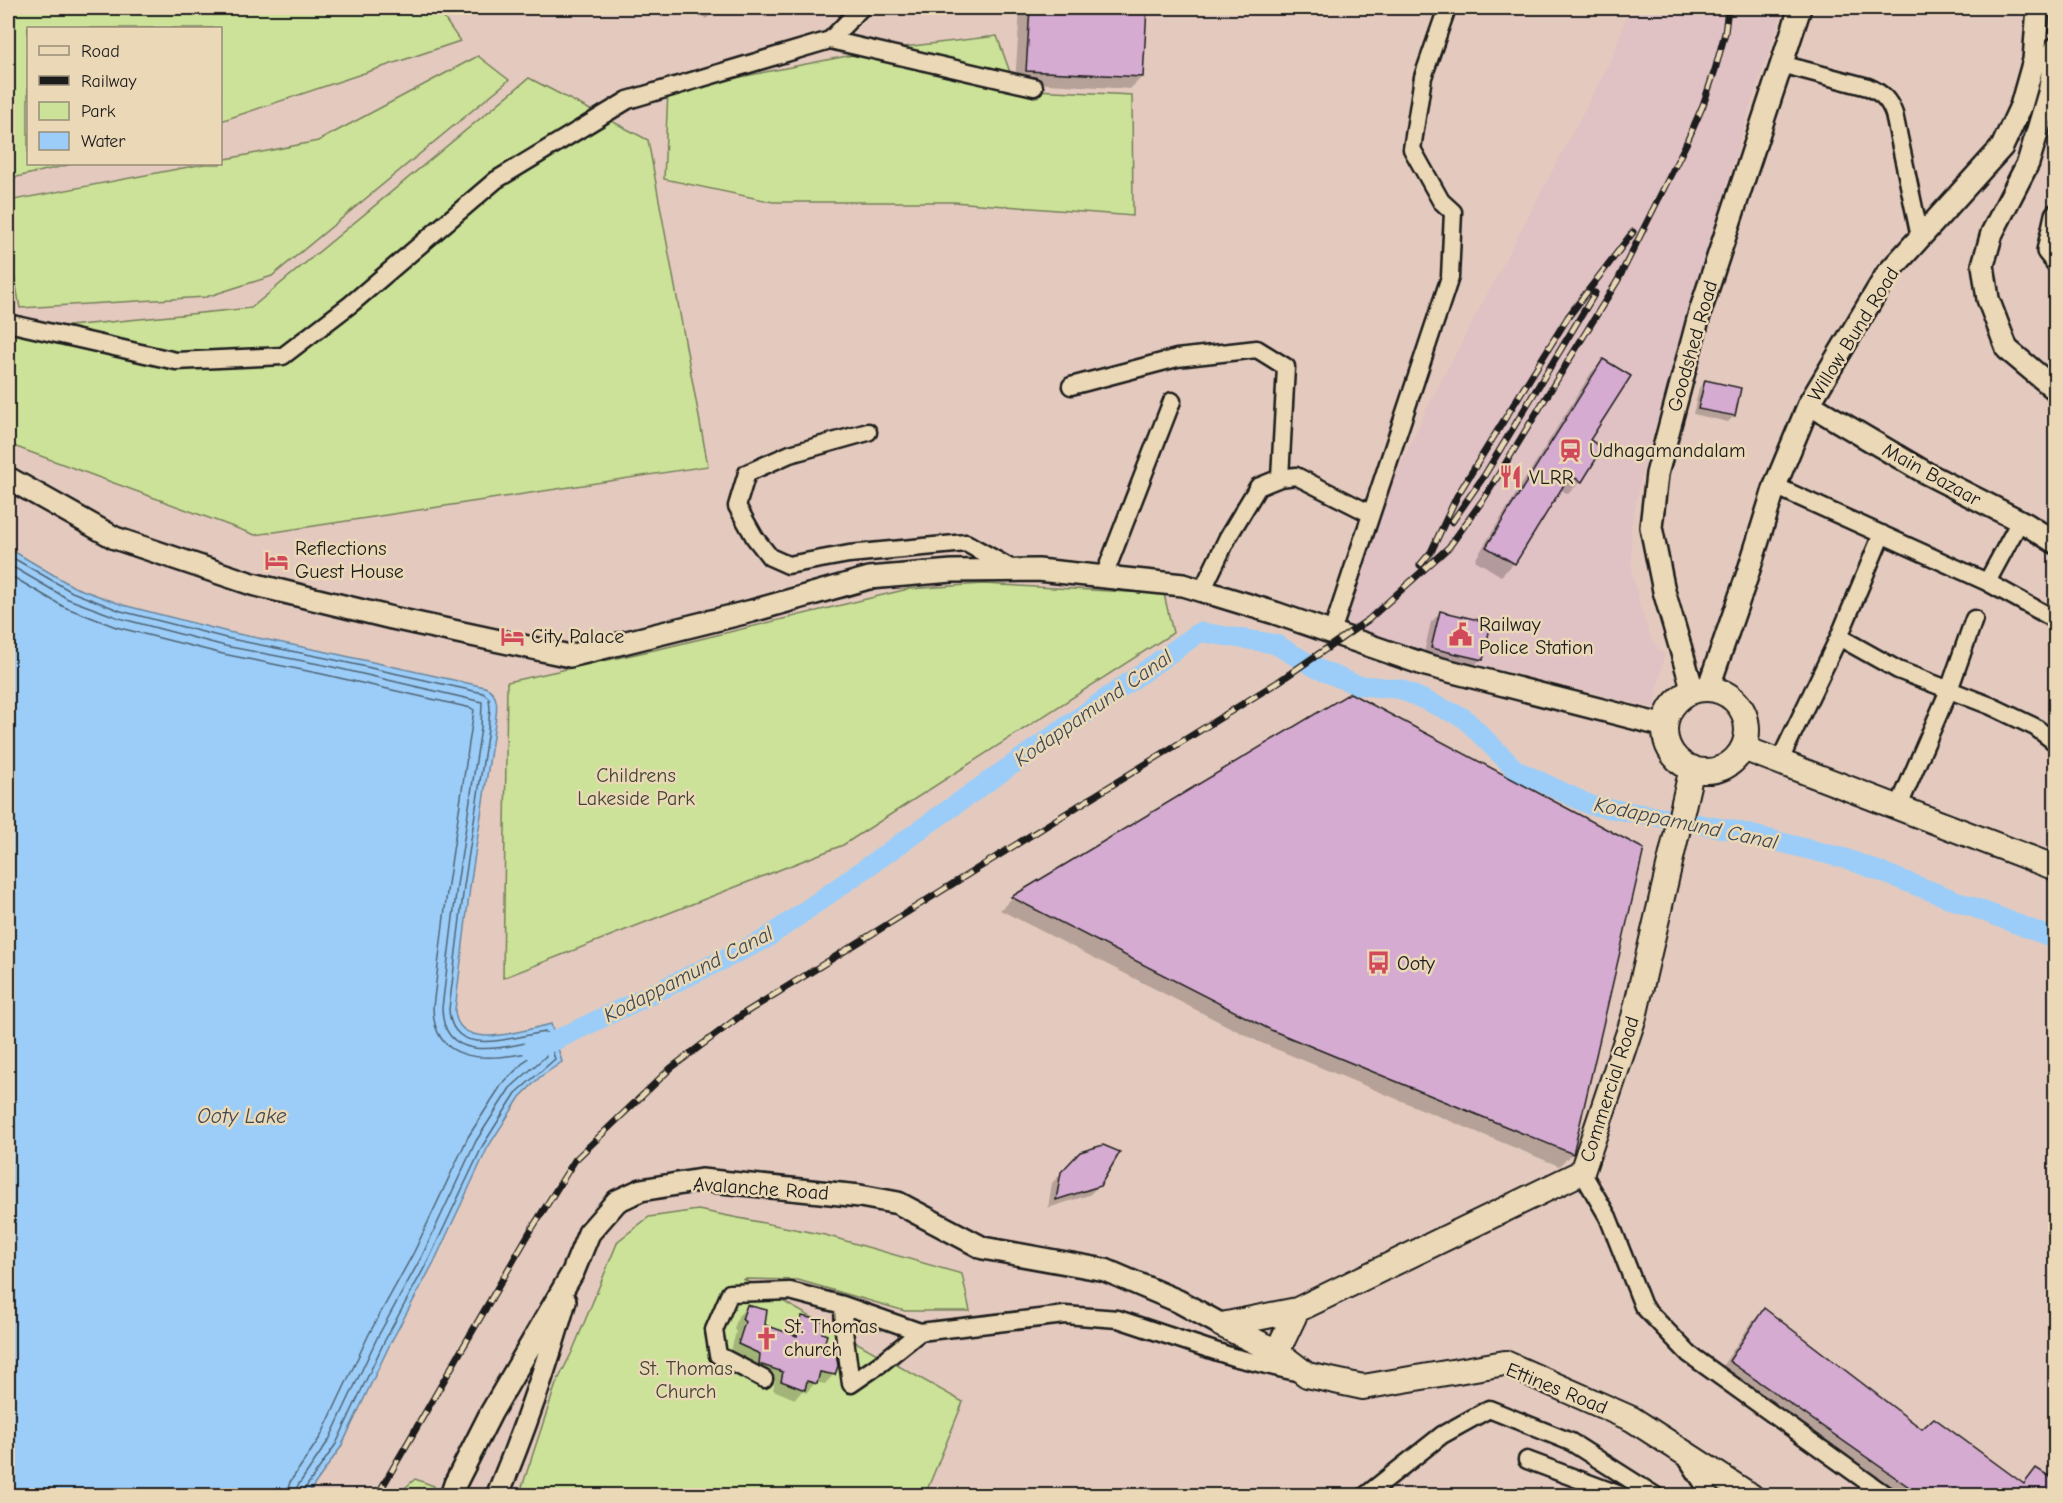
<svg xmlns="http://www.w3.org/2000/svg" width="2063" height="1503" font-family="'Comic Neue',sans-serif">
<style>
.built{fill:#e0c1c4}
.green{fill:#cce298;stroke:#747f5a;stroke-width:1.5}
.water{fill:#9bcdf8;stroke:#6886a0;stroke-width:1.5}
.shadow{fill:#0003}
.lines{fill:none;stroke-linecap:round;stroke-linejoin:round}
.shore{stroke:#4f6374;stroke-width:1.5}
.canal{stroke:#9bcdf8;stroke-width:20}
.building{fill:#d5abd1;stroke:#1c1c1c;stroke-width:1.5}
.minor-casing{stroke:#1c1c1c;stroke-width:21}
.tertiary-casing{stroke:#1c1c1c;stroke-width:26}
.secondary-casing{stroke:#1c1c1c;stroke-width:28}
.minor{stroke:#ead8b6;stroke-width:16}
.tertiary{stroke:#ead8b6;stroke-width:21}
.secondary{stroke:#ead8b6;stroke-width:24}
.rail-casing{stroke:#1c1c1c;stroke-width:7}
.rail{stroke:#ead8b6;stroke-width:4.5;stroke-dasharray:14;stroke-linecap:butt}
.labels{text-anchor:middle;stroke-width:5;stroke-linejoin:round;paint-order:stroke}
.street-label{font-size:20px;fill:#1c1c1c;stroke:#ead8b6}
.poi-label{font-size:20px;fill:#1c1c1c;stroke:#ead8b6;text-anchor:start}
.park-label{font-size:20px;fill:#3f4435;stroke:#ead8b6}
.water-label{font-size:21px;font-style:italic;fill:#3c4853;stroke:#ead8b6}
</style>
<rect width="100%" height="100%" fill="#e4cabe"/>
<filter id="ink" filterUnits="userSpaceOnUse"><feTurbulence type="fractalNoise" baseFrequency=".0167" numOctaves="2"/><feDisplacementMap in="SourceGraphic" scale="12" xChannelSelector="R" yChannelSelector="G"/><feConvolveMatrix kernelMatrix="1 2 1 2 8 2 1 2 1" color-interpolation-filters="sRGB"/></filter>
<g filter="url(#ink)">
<path class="built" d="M1629,8H1784L1747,116L1643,469L1631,527L1632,573L1641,608L1651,639L1664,655L1654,708L1361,635L1335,608L1427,408L1613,56Z"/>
<path class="green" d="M8,8H437L460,41L221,121L220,28H28V164H72L8,179Z
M997,36L1016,89L1132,95L1133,216L953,202H773L664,179L668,91L878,50Z
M478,56L509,80L272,276L206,297L20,308L8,240V201L204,164H220L221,160L318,141Z
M529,78L648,140L708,466L255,535L8,444V332L251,308Z
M983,584L1164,594L1173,633L843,845L503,978L507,682L663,648L908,589Z
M698,1210L825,1235L962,1274L970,1311H905L798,1280L743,1279L963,1402L925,1495L519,1496L556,1384L572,1352L618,1241L649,1217Z
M415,1479L434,1486L432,1495H397Z"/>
<path class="water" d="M8,548L74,587L123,605L228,632L327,652L485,687C502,694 496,715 494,730L470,887L455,1010C457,1054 524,1030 551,1024L562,1062L540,1077L520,1097L488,1147L434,1262L390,1344L341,1447L307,1495H8Z"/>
<path class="shadow" d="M693,8H717L706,19Z
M1020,8H1145L1142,77L1130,89L1015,82Z
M1604,360L1581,481L1568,494L1560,489L1513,564L1501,576L1475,560L1591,373Z
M1705,382L1734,416L1728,422L1693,414L1699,388Z
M1440,613L1481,659L1472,668L1423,657L1431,622Z
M1350,694L1642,850L1572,1154L1559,1166L1259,1042L1000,910L1012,898Z
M1071,1163L1099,1186L1089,1195L1048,1208L1052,1183Z
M747,1307L763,1326L791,1335L793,1327L803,1318L820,1334L821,1349L834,1374L825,1384L816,1382L806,1393L802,1391L795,1399L773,1390L775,1381L750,1373L730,1354L736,1332L734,1329L738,1316Z
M1764,1310L1922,1431L2022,1484L2036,1470L2056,1481V1496H1892L1717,1374L1752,1322Z"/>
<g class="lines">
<path class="shore" d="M8,555L72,592L121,611L226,638L326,658L483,693L489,698L490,709L488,729L464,886L449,1009C451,1062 515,1035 546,1032L555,1059L516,1093L483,1145L429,1259L384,1342L336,1444L304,1490L303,1496
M8,564L68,599L119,618L225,646L324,665L482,702L481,728L457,885L442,1008C443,1066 504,1047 540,1040L546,1056L510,1088L476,1141L422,1256L377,1338L329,1440L297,1487L296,1496
M8,574L64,607L116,627L223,654L322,674L471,708L474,710L448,884L433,1007C433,1064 486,1061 527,1053L530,1056L502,1084L468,1137L414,1252L369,1334L321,1436L290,1482L286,1496"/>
<path class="canal" d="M532,1049L556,1040L764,940L1200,632L1275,644L1318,669L1357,685L1400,689L1431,703L1464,718L1516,770L1590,805L1732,830L1847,859L2056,939"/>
</g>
<path class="building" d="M1030,8H1147L1143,77L1026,71Z
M1603,359L1631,376L1590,440L1603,448L1582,482L1570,475L1515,564L1486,547Z
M1705,380L1741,388L1735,416L1698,409Z
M1440,611L1491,623L1483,660L1431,648Z
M1350,693L1644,849L1573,1154L1271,1030L1011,897Z
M1103,1145L1120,1152L1100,1186L1056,1200L1061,1172L1080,1152Z
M747,1305L767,1310L765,1325L797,1336L802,1316L826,1322L822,1333L827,1335L823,1348L836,1353L838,1366L835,1375L820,1372L817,1384L807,1381L805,1390L781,1381L783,1372L759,1364L760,1354L738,1344L745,1322L742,1319Z
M1764,1308L1922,1429L1934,1418L2024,1484L2036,1468L2055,1480V1496H1922L1729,1361Z"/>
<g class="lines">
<defs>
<path id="minor" d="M830,40L1034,87
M1781,64L1868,87C1882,93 1889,100 1894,114L1920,237
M8,323L176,361L283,356L351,304L496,180L628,100L830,40L861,8
M1071,386L1177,358L1257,349L1286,367L1280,478
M868,432L790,454L747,473L737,506L755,538L770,557L788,565L849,554L966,543L1014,570
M1775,486L1987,582L2056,620
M1104,576L1172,401
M1987,582L2020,521
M1202,591L1228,537L1258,487L1280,478L1296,476L1371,514
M1332,632L1450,277L1453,212L1441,201L1412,149L1423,77L1447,8
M1839,637L1898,670L1991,706L2035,727L2056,743
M1779,762L1839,637L1882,534
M1898,808L1949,690L1974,619
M1582,1172L1608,1217L1643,1306L1689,1354L1887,1496
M843,1305L920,1332
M764,1379L718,1355L714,1330L730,1293L790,1291L843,1305L844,1331L851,1384L880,1364L920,1332L1065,1315L1118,1319L1233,1357L1300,1373
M1687,1459L1711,1496
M1527,1460L1623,1496
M1365,1496L1442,1435L1489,1409L1571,1442L1656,1496"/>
<path id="tertiary" d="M2056,48L2049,93L2028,163L1992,233L1983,265L1988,299L2007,349L2056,390
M2056,215L2048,251L2056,261
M1809,404L1926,473L2026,524L2056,543
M8,478L115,538L252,584L392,618L570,656L752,611L869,578L952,571L1038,570L1183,585L1275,613L1426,665L1665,726
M1708,689L1747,576L1775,486L1809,404L1887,274L2002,147L2021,106L2034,60L2038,8
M1693,691L1664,591L1651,527L1657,474L1700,312L1800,8
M451,1496L455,1484L491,1413L573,1272L589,1233L617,1201L641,1190L701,1180L860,1196L898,1203L983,1248L1105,1270L1178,1301L1222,1325
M497,1496C524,1432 546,1368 565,1301"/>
<path id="secondary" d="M1665 730a41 41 0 1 1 82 0a41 41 0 1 1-82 0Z
M1743,748L2056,868
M1297,1310L1582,1172L1634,1017L1692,768
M1297,1310L1277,1352L1222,1325Z
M1277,1352L1307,1375L1363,1387L1505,1363L1632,1419L1751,1496"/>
</defs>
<use href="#minor" class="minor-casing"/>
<use href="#tertiary" class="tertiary-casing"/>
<use href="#secondary" class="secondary-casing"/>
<use href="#minor" class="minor"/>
<use href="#tertiary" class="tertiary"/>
<use href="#secondary" class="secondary"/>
<defs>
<path id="rail" d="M1452,522L1484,476L1595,293
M1420,565L1431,552L1457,496L1568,317L1633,232
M377,1496L531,1230L575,1160L671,1068L743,1014L1278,682L1368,620L1449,547L1485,497L1618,280L1686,144L1703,105L1715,70L1725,33L1728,8"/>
</defs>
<use href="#rail" class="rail-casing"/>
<use href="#rail" class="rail"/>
</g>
</g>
<defs>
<symbol id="station-bare" viewBox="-9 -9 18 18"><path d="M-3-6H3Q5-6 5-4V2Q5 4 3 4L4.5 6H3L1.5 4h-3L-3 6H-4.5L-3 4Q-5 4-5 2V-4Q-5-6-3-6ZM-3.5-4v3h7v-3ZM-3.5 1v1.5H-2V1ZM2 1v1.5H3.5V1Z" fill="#d1495b" stroke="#ead8b6" stroke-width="2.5" paint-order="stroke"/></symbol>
<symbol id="restaurant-bare" viewBox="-9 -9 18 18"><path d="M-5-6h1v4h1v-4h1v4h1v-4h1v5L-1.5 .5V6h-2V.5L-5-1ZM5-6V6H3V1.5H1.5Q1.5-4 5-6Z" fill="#d1495b" stroke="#ead8b6" stroke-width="2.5" paint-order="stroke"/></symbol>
<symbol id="hotel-bare" viewBox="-9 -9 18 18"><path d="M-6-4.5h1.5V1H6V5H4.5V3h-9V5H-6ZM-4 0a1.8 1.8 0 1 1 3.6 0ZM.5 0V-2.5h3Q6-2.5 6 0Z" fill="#d1495b" stroke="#ead8b6" stroke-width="2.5" paint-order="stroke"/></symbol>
<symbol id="civic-bare" viewBox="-9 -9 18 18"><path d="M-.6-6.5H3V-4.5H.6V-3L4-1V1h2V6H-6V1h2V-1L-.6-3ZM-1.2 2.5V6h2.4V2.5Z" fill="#d1495b" stroke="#ead8b6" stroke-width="2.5" paint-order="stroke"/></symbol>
<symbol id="bus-bare" viewBox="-9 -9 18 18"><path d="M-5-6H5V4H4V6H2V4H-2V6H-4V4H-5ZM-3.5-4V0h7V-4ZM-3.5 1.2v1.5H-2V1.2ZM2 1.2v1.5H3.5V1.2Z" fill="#d1495b" stroke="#ead8b6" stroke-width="2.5" paint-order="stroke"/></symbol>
<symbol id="church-bare" viewBox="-9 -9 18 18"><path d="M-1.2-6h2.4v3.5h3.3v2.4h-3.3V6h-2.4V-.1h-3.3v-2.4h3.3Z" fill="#d1495b" stroke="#ead8b6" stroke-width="2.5" paint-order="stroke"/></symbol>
</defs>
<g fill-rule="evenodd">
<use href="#station-bare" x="1554" y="434" width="33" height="33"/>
<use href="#restaurant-bare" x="1494" y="460" width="33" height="33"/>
<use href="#hotel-bare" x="260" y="544" width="33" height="33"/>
<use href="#civic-bare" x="1444" y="618" width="33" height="33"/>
<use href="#hotel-bare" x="496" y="620" width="33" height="33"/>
<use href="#bus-bare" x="1362" y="946" width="33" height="33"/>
<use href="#church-bare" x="750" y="1322" width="33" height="33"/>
</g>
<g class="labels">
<g class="street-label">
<text transform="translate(1853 334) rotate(-58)" y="7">Willow Bund Road</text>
<text transform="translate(1692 346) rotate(-74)" y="7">Goodshed Road</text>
<text transform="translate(1932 474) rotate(29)" y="7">Main Bazaar</text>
<text transform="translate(1609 1089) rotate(-72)" y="7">Commercial Road</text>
<text transform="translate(761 1188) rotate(4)" y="7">Avalanche Road</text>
<text transform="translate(1557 1388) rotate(22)" y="7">Ettines Road</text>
</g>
<g class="poi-label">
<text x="1589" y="457">Udhagamandalam</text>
<text x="1529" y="484">VLRR</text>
<text x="295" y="555">Reflections<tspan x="295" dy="23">Guest House</tspan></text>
<text x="1479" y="631">Railway<tspan x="1479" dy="23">Police Station</tspan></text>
<text x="531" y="643">City Palace</text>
<text x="1397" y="970">Ooty</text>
<text x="784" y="1333">St. Thomas<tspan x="784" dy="23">church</tspan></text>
</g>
<g class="park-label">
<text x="636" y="782">Childrens<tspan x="636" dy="23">Lakeside Park</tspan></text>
<text x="686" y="1375">St. Thomas<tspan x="686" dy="23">Church</tspan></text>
</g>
<g class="water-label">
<text transform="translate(1093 708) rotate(-35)" y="7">Kodappamund Canal</text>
<text transform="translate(1686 823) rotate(12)" y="7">Kodappamund Canal</text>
<text transform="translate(688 974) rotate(-27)" y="7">Kodappamund Canal</text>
<text x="242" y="1123">Ooty Lake</text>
</g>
</g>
<rect width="2063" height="1503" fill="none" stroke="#ead8b6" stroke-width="30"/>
<rect x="15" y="15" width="2033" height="1473" fill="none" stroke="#1c1c1c" stroke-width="2" filter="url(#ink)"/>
<rect x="27" y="27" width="195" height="138" fill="#ead8b6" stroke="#988d78" stroke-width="1.5"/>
<rect x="39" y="46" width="30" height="9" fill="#ead8b6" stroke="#988d78" stroke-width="1.5"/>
<text x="81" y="57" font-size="18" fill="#1c1c1c">Road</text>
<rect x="39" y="76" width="30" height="9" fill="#1c1c1c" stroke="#988d78" stroke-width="1.5"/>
<text x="81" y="87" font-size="18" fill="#1c1c1c">Railway</text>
<rect x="39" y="102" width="30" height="18" fill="#cce298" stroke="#988d78" stroke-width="1.5"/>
<text x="81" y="117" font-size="18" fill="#1c1c1c">Park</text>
<rect x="39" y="132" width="30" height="18" fill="#9bcdf8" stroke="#988d78" stroke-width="1.5"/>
<text x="81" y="147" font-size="18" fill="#1c1c1c">Water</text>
</svg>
